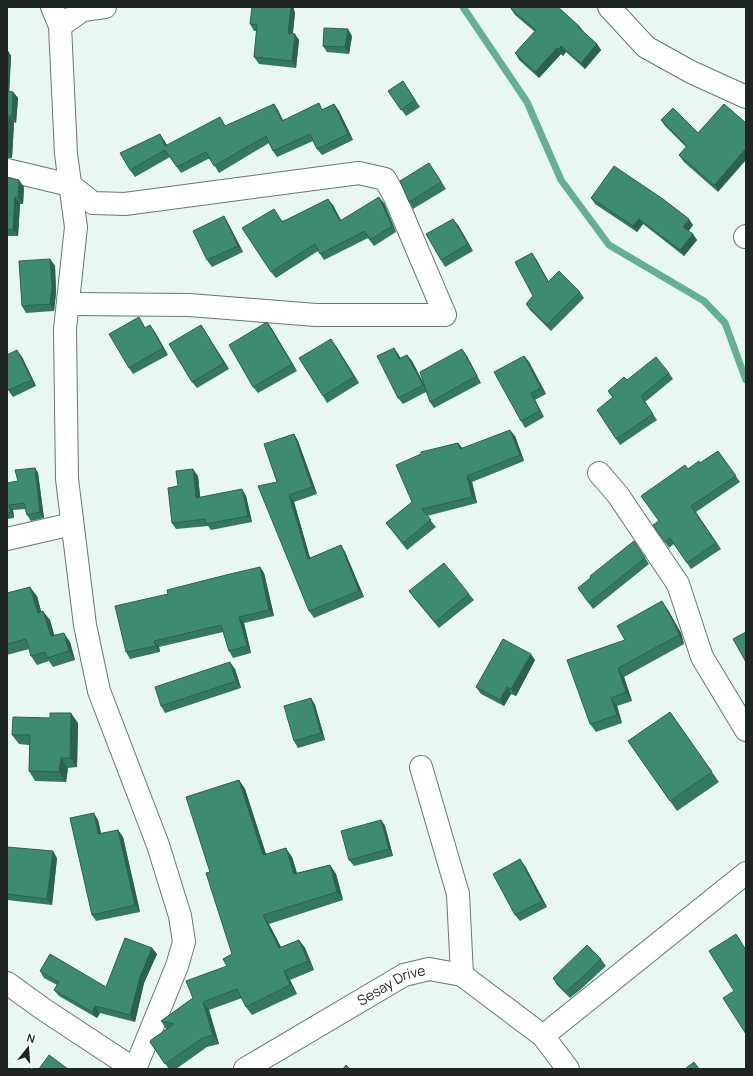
<svg xmlns="http://www.w3.org/2000/svg" width="753" height="1076" font-family="Manrope,sans-serif">
<style>
.lines{fill:none;stroke-linecap:round;stroke-linejoin:round}
.stream{stroke:#63b093;stroke-width:7}
.minor-casing{stroke:#6a7771;stroke-width:24}
.minor{stroke:#fff;stroke-width:22}
.wall{fill:#357860}
.shaded-wall{fill:#2b624e}
.building{fill:#3e8c70;stroke:#2b624e}
.labels{text-anchor:middle;stroke-width:3;stroke-linejoin:round;paint-order:stroke}
.street-label{font-size:14px;fill:#1f2522;stroke:#fff}
</style>
<rect width="100%" height="100%" fill="#e8f7f0"/>
<g class="lines">
<path class="stream" d="M463,7L527,102L561,180L609,245L704,301L725,323L746,380"/>
<defs>
<g id="minor">
<path d="M52,7L60,26L66,154L76,227L65,329L67,479L85,625L99,691L158,845L180,916L184,942L177,966L135,1069"/>
<path d="M609,7L646,47L691,72L746,97"/>
<path d="M60,26L83,10L105,7"/>
<path d="M7,170L70,185L93,203L125,204L359,173L385,179L394,195L445,315H316L189,305L68,304"/>
<path d="M745,237L746,236"/>
<path d="M599,473L618,495L678,584L702,657L746,730"/>
<path d="M7,539L72,524"/>
<path d="M421,767L458,894L462,975"/>
<path d="M7,983L43,1009L134,1069"/>
<path d="M543,1036L746,873"/>
<path id="s1" d="M245,1069L404,975L429,969L462,975L543,1036L568,1069"/>
</g>
</defs>
<use href="#minor" class="minor-casing"/>
<use href="#minor" class="minor"/>
</g>
<path class="wall" d="M252,7H294V10L295,13L293,33L299,40L296,68L259,64L254,57L257,31H254L250,24Z
M511,9L579,26L584,32H583L597,44L601,50L585,69L566,52L563,56L561,54L539,78L519,60L515,53L535,32L515,15Z
M352,36L349,54L327,52L323,46Z
M7,49L11,56L9,92H13L18,98L16,123L14,122L12,158H7Z
M403,81L420,107L406,116L388,91Z
M274,104L278,110L283,120L323,109L334,104L339,111L353,140L322,155L317,149L313,141L277,157L273,151L269,143L219,173L210,158L181,173L170,157L135,177L130,170L164,140L167,145L226,126Z
M673,108L718,192L684,162L679,155L686,147L665,126L661,120Z
M434,170L446,189L413,209L409,202Z
M7,177L24,187L23,204H20L18,236H7Z
M591,198L693,225L689,231L697,240L684,256L643,224L637,232L595,204Z
M384,203L396,232L374,246L368,238L324,260L318,251L276,278L271,272L274,209L282,221L333,205L341,220Z
M224,216L228,223L243,252L212,267L207,260Z
M458,225L473,251L445,267L441,260Z
M50,259L55,266L56,293L54,311L26,313L22,306Z
M536,259L549,282L580,292L584,298L551,331L530,310L526,304L533,296Z
M139,317L145,328L155,332L168,355L133,374L129,368Z
M267,322L272,329L297,371L258,393L253,387Z
M201,325L229,369L197,388L192,382Z
M336,346L359,383L327,403L323,396Z
M394,348L400,358L407,355L412,361L424,384L467,356L481,383L434,408L430,402L426,392L403,404L398,398Z
M524,356L529,362L546,394L535,400L544,417L525,428L521,421Z
M22,357L36,386L13,397L8,390Z
M669,373L673,379L645,402L657,420L620,445L616,439L612,397L608,391L627,380Z
M294,434L298,441L317,494L294,502L310,558L341,545L345,552L364,597L314,618L309,611L277,482Z
M515,436L524,461L472,482L477,503L427,516L436,527L407,550L386,523L412,502L458,443L462,448Z
M718,451L740,482L696,512L721,549L691,569L674,544L669,548L653,525L659,521L688,469L700,463Z
M35,468L38,473L44,518L31,521L27,515L25,509L13,510L14,518L7,519V483L18,481Z
M198,476L200,497L246,496L252,522L211,530L208,526L176,529L172,523L178,486Z
M634,541L649,564L593,609L578,588Z
M260,567L264,573L274,616L244,623L251,653L233,658L229,651L223,632L159,647L160,652L130,659L126,652L168,594Z
M409,591L469,594L474,600L439,628L414,598Z
M7,593L37,596L41,612L50,620L54,635L70,642L75,660L53,667L49,661L37,665L31,656L29,649L7,655Z
M668,610L681,633L684,644L624,677L632,701L617,706L622,723L596,732L590,724L625,640Z
M535,660L516,696L511,694L504,706L481,694L476,687Z
M235,669L241,688L165,713L161,706Z
M311,698L315,705L325,740L298,748L294,741Z
M670,712L719,782L677,811L628,741Z
M78,723L77,767L68,768L66,782L35,781L29,771V745L19,744L12,735Z
M239,780L245,789L266,854L292,857L297,873L330,865L336,874L343,900L269,924L281,947L299,940L305,948L314,970L290,980L297,994L252,1015L246,1007L242,998L209,1010L219,1044L207,1047L176,1069H169L150,1042L166,1029L161,1021L193,998L227,966L232,954L210,872Z
M98,820L101,834L118,830L123,837L140,912L96,921L92,915Z
M381,820L385,826L393,856L354,866L349,860Z
M7,847L57,858L52,905L7,900Z
M525,866L547,907L520,921L515,915Z
M152,948L157,954L144,983L135,1022L100,1013L97,1018L59,996L54,990L57,985L44,978L40,971L106,987Z
M601,959L606,966L580,990L570,998L557,985L553,978Z"/>
<path class="shaded-wall" d="M290,7H294V10L295,13L292,39L288,33Z
M7,21L8,22L7,36Z
M579,26L584,32L582,33L578,27Z
M348,29L352,36L349,54L345,47Z
M295,34L299,40L296,68L292,61Z
M597,44L601,50L585,69L581,63Z
M561,46L566,52L563,56L559,49Z
M557,48L561,54L539,78L535,72Z
M7,49L11,56L9,98L7,95Z
M13,92L18,98L16,123L12,116Z
M274,104L278,110L286,128L282,121Z
M334,104L339,111L353,140L348,134Z
M9,116L14,122L12,158L7,152Z
M160,134L164,140L170,152L165,146Z
M746,148V160L718,192L714,185Z
M19,180L24,187L23,204L18,198Z
M15,197L20,204L18,236L13,230Z
M379,197L384,203L396,232L392,226Z
M328,199L333,205L344,227L340,221Z
M224,216L228,223L243,252L238,246Z
M453,219L458,225L473,251L468,244Z
M639,219L643,224L637,232L633,226Z
M689,219L693,225L687,232L683,227Z
M693,234L697,240L684,256L680,250Z
M532,253L536,259L552,288L548,282Z
M50,259L55,266L56,293L54,311L50,304Z
M267,322L272,329L297,371L292,364Z
M150,325L155,332L168,355L163,348Z
M201,325L205,331L229,369L224,363Z
M331,339L336,346L359,383L354,377Z
M394,348L399,355L404,366L399,359Z
M462,349L467,356L481,383L477,376Z
M17,350L22,357L36,386L32,380Z
M407,355L412,361L428,392L423,385Z
M524,356L529,362L546,394L541,388Z
M531,393L535,400L544,417L540,411Z
M510,430L515,436L524,461L520,455Z
M294,434L298,441L317,494L312,487Z
M458,443L463,449H460Z
M35,468L38,473L44,518L40,512Z
M193,469L198,476L201,505L196,498Z
M467,476L472,482L477,503L472,497Z
M242,489L246,496L252,522L248,516Z
M289,495L294,502L312,565L308,559Z
M9,505L13,510L14,518L11,512Z
M341,545L345,552L364,597L359,591Z
M260,567L264,573L274,616L269,610Z
M30,587L37,596L44,622L38,613Z
M662,601L668,610L681,633L684,644L679,635Z
M43,611L50,620L57,645L51,636Z
M239,617L244,623L251,653L247,646Z
M64,633L70,642L75,660L69,651Z
M154,641L159,647L160,652L156,646Z
M531,654L535,660L516,696L511,689Z
M230,662L235,669L241,688L236,681Z
M618,668L624,677L632,701L626,692Z
M507,687L511,694L504,706L500,700Z
M311,698L315,705L325,740L321,733Z
M611,698L617,706L622,723L617,715Z
M71,713L78,723L77,767L70,758Z
M61,758L68,768L66,782L59,772Z
M239,780L245,789L269,864L263,855Z
M94,813L98,820L103,841L98,834Z
M381,820L385,826L393,856L389,849Z
M118,830L123,837L140,912L135,905Z
M286,848L292,857L300,883L294,874Z
M53,851L57,858L52,905L47,899Z
M520,859L525,866L547,907L542,901Z
M330,865L336,874L343,900L337,892Z
M263,915L269,924L286,957L279,948Z
M299,940L305,948L314,970L308,961Z
M152,948L157,954L144,983L135,1022L130,1015L140,977Z
M284,971L290,980L297,994L290,985Z
M203,1002L209,1010L219,1044L213,1035Z
M95,1006L100,1013L97,1018L92,1012Z"/>
<path class="building" d="M252,7H291L288,33L295,34L292,61L254,57L257,25L250,24Z
M512,7H558L579,26L578,27L597,44L581,63L561,46L559,49L557,48L535,72L515,53L536,30L511,9Z
M324,28L348,29L345,47L323,46Z
M403,81L415,100L401,110L388,91Z
M7,91L13,92L12,116H9L7,152Z
M319,103L322,110L334,104L348,134L317,149L310,134L273,151L266,136L214,166L206,152L177,167L165,150L130,170L120,153L160,134L165,146L220,117L225,126L274,104L282,121Z
M724,104L746,123V148L714,185L679,155L687,146L661,120L673,108L698,133Z
M429,163L441,182L409,202L400,181Z
M614,166L663,199L689,219L683,227L693,234L680,250L639,219L633,226L591,198Z
M7,177L19,180L18,198L15,197L13,230L7,229Z
M379,197L392,226L370,240L365,231L320,254L315,244L271,272L242,228L274,209L282,222L328,199L340,221Z
M224,216L238,246L207,260L193,231Z
M453,219L468,244L441,260L426,234Z
M532,253L548,282L559,271L580,292L547,325L526,304L533,296L515,262Z
M50,259L52,286L50,304L22,306L19,261Z
M139,317L145,328L150,325L163,348L129,368L109,334Z
M267,322L292,364L253,387L229,345Z
M201,325L224,363L192,382L169,344Z
M331,339L354,377L323,396L299,358Z
M394,348L399,359L407,355L423,385L398,398L377,356Z
M462,349L477,376L430,402L420,372Z
M17,350L32,380L8,390L7,388V355Z
M524,356L541,388L531,393L540,411L521,421L494,372Z
M656,357L669,373L641,396L653,414L616,439L597,410L613,397L608,391L624,377L627,380Z
M510,430L520,455L467,476L472,497L422,509L431,520L403,543L386,523L412,502L396,465L421,454V452L458,443L460,449Z
M294,434L312,487L289,495L308,559L341,545L359,591L309,611L258,486L277,482L264,444Z
M718,451L736,476L691,506L716,543L687,563L670,538L665,542L653,525L659,521L641,496L685,465L688,469L699,461L700,463Z
M35,468L40,512L27,515L24,503L9,505L11,512L7,513V483L18,481L15,470Z
M193,469L196,498L242,489L248,516L206,524L205,519L172,523L168,488L178,486L176,471Z
M634,541L645,558L589,603L578,588L591,578L590,576Z
M444,563L469,594L435,622L409,591Z
M260,567L269,610L239,617L247,646L229,651L221,625L154,641L156,646L126,652L115,606L168,594L167,590L226,575Z
M30,587L38,613L43,611L51,636L64,633L69,651L47,658L45,652L31,656L26,639L7,644V593Z
M662,601L675,625L679,635L618,668L626,692L611,698L617,715L590,724L567,660L625,640L617,626Z
M746,632V662L733,639Z
M503,639L531,654L511,689L507,687L500,700L476,687Z
M230,662L236,681L161,706L155,687Z
M311,698L321,733L294,741L284,706Z
M670,712L712,772L670,801L628,741Z
M50,713H71L70,758H61L59,772L29,771L30,735H12L13,717L50,718Z
M239,780L263,855L286,848L294,874L330,865L337,892L263,915L279,948L299,940L308,961L284,971L290,985L246,1007L237,989L203,1002L213,1035L201,1039L165,1064L150,1042L151,1040L174,1024L161,1021L193,998L186,981L227,966L223,959L232,954L206,873L210,872L186,797Z
M94,813L98,834L118,830L135,905L92,915L70,818Z
M381,820L389,849L349,860L341,831Z
M7,847L53,851L47,899L7,894Z
M520,859L542,901L515,915L493,874Z
M736,934L746,950V1034L723,998L734,991L709,951Z
M125,938L152,948L140,977L130,1015L95,1006L92,1012L54,990L59,982L40,971L50,954L106,987Z
M587,945L601,959L576,983L565,992L553,978Z
M49,1055L68,1069H39Z
M694,1062L699,1069H685Z
M346,1065L350,1069H343Z"/>
<g class="labels">
<g class="street-label">
<text dy="5" stroke="none"><textPath href="#s1" startOffset="169">Sesay Drive</textPath></text>
</g>
</g>
<rect width="753" height="1076" fill="none" stroke="#1f2522" stroke-width="16"/>
<g transform="translate(28 1048) rotate(17)" stroke="#ffffff" stroke-width="3" paint-order="stroke">
<path d="M0-3L7 15L0 10L-7 15Z" fill="#1f2522"/>
<text y="-6" font-size="11" font-weight="bold" text-anchor="middle" fill="#1f2522">N</text>
</g>
</svg>
